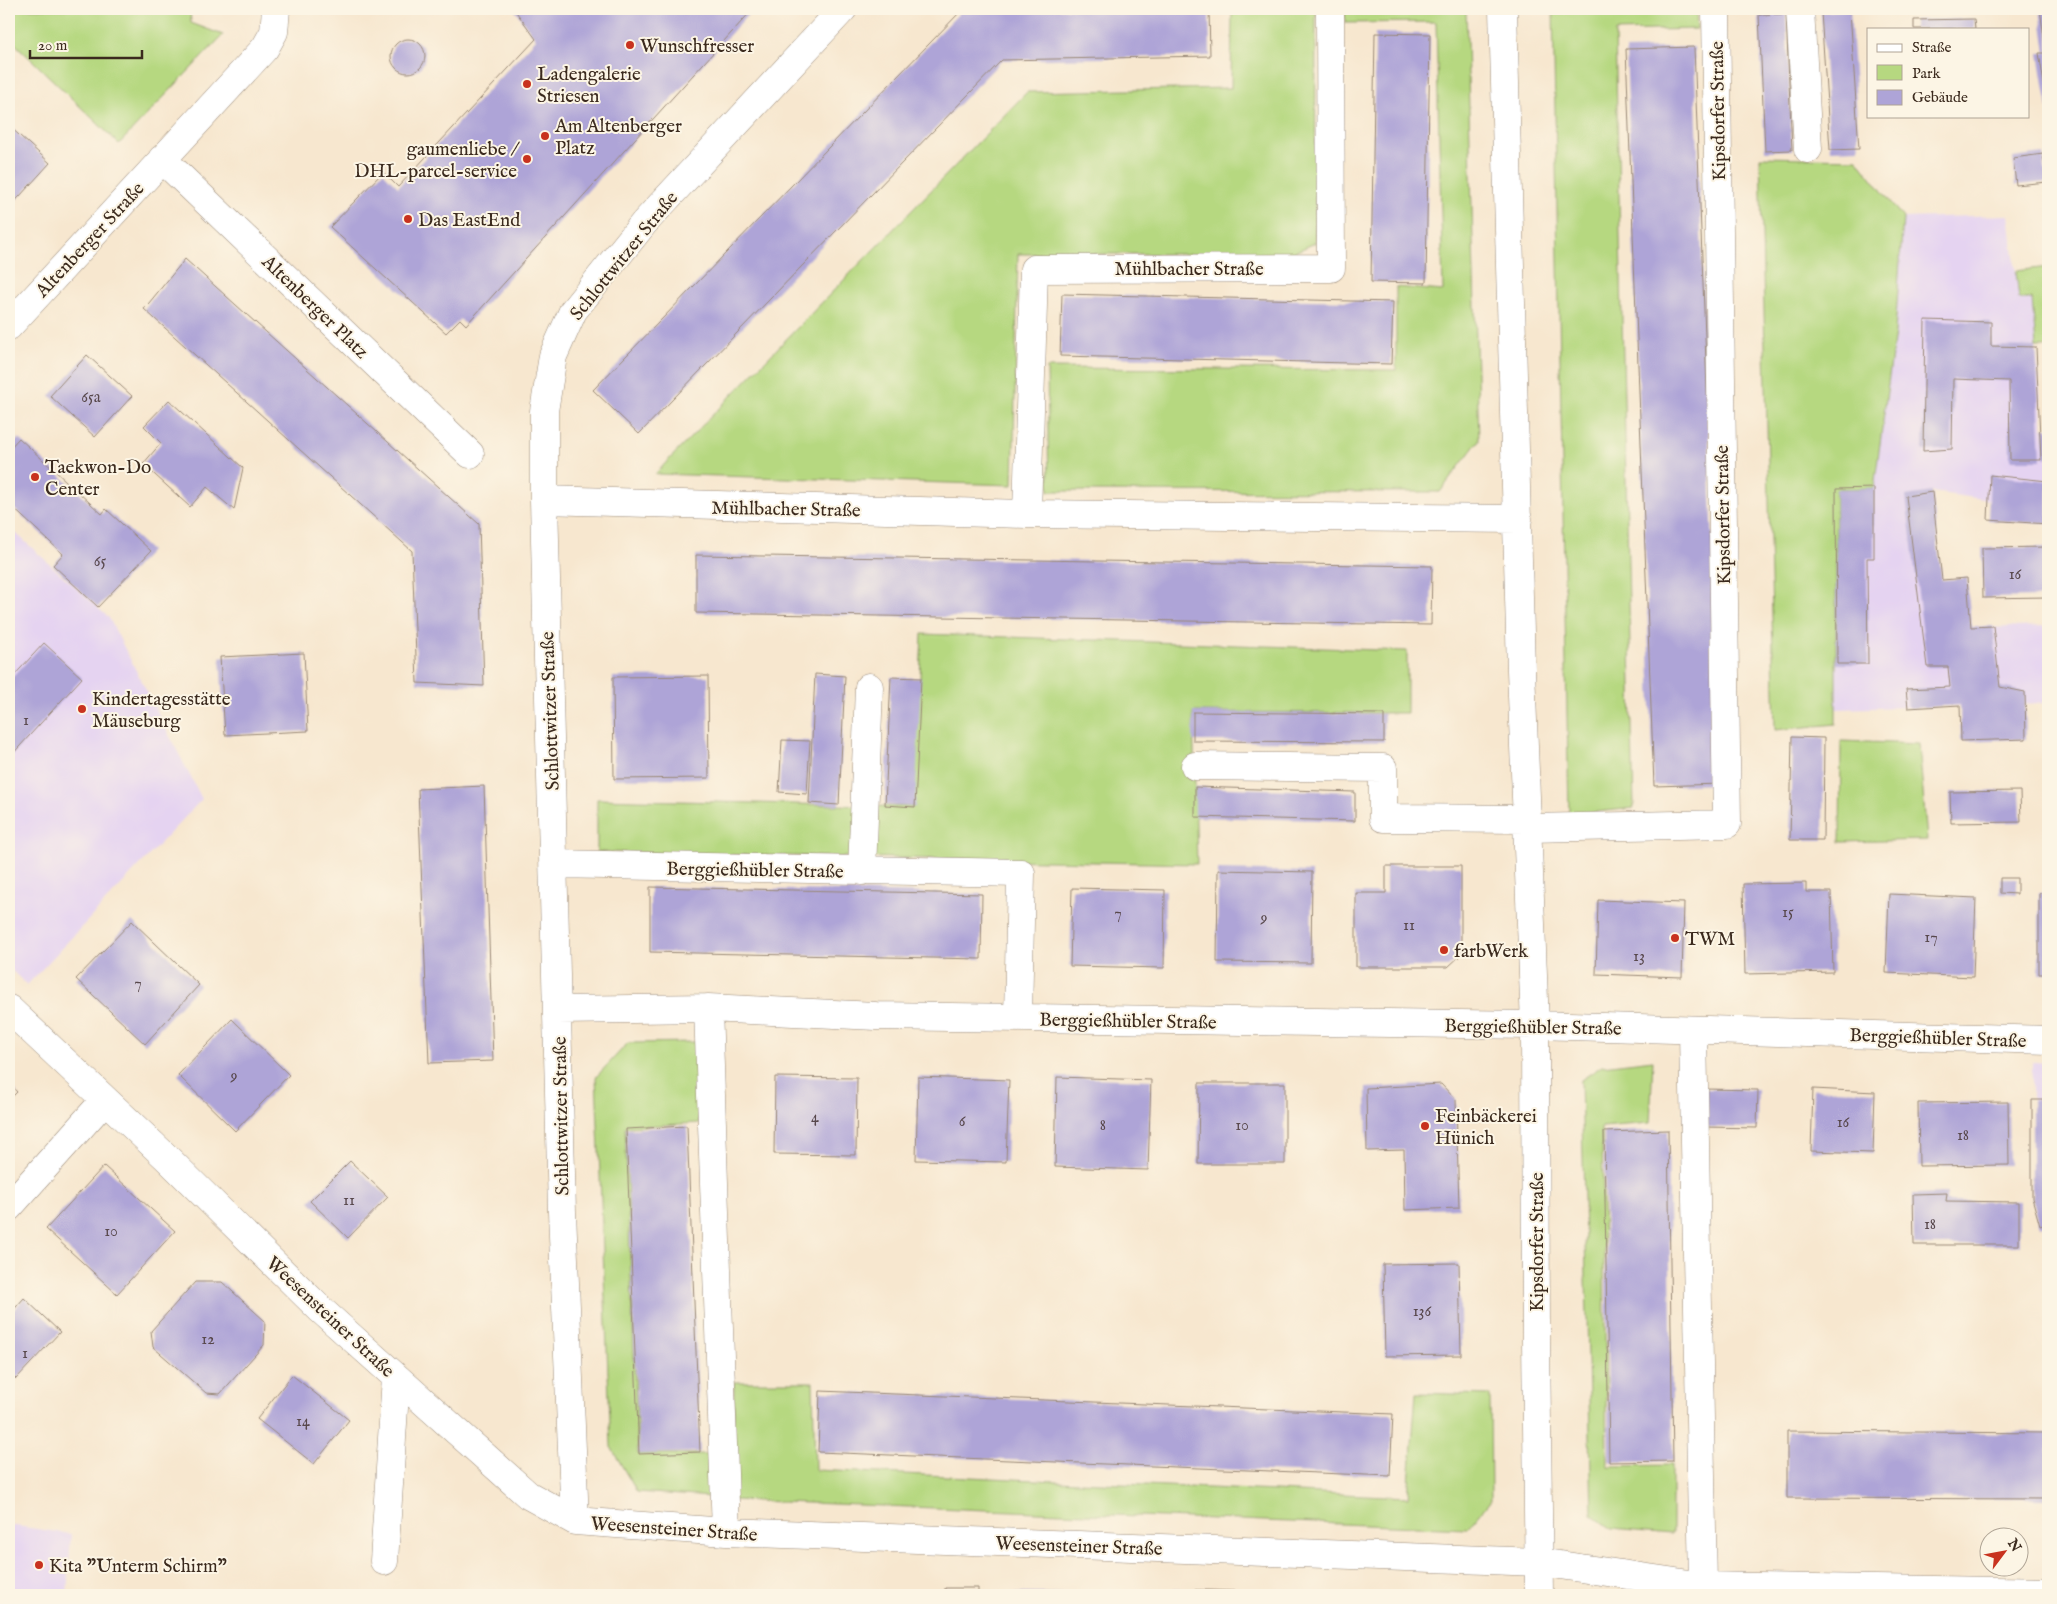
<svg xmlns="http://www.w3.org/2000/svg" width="2057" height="1604" font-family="'IM FELL English',serif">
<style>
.built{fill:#e5d3f1}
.green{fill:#b6d880;stroke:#78814f}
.building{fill:#aea4d7}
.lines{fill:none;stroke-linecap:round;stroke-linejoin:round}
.minor-casing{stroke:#998876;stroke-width:29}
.minor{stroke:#fff;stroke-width:28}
.poi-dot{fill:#c8321e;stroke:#fcf5e5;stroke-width:2}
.labels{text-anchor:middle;stroke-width:4;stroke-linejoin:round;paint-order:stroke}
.number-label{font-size:16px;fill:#58484c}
.poi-label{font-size:19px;fill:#3b2a1e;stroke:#fcf5e5;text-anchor:start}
.street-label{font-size:19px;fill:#3b2a1e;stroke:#fcf5e5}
</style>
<rect width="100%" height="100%" fill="#fcf5e5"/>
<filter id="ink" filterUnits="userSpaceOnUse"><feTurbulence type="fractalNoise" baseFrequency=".02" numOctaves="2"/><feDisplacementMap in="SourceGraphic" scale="10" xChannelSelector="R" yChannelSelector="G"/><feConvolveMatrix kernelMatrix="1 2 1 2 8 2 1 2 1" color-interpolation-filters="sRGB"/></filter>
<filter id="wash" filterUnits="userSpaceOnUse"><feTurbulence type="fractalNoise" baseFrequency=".0096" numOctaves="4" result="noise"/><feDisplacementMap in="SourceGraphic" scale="20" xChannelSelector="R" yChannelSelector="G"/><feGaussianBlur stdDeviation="1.12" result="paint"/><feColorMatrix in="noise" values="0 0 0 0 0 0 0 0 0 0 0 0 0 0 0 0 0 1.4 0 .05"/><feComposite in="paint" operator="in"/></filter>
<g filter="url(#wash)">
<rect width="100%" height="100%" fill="#f7e7cf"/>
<path class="built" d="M2009,215L2019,299L2032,298L2045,457H2048V503L1990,500L1932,492L1946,629L2048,626V703L1836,709V489L1874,488L1895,332L1903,218Z
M9,527L109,618L202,799L27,985L9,968Z
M2032,1062L2048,1063V1193L2032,1198Z
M9,1525L71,1534L67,1595H9Z"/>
<path class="green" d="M9,9H190L191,23L223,35L119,144L9,38Z
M1232,9H1316L1315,243L1290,254H1018L1013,485L655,474L1027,92L1231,88Z
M1345,9H1466L1479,440L1440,492L1049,491L1047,368L1396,370V287L1443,291L1436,22L1345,23Z
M1553,9H1696L1697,29L1615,31L1634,808L1569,815Z
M1760,157L1857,159L1903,218L1895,332L1874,488L1836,489V724L1775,730Z
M2048,267V347H2036L2032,299H2019L2016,271Z
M922,634L1407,651V713L1193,712L1197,864L597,852V799L914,807Z
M1841,741L1919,744L1927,840L1840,842Z
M698,1042L699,1123L625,1127L638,1454H710L712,1497L637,1492L611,1447L596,1077L628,1043Z
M1653,1060L1650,1123L1602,1127L1607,1466L1672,1465V1534L1612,1529L1592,1514L1581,1080L1602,1066Z
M734,1382H813L815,1470L1408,1497L1416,1393L1490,1395L1491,1500L1467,1529L733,1500Z"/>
<g id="blocks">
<path class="building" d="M514,9H753L466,325L460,319L446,333L330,227L383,172L398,187L536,39Z
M963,9H1209L1210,56L1002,60L639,434L593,390Z
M2040,9H2048V109L2039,53H2046Z
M1850,10L1859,149L1830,150L1821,12Z
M1786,14L1792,150L1765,151L1759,15Z
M1974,19L1975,29H1914V20Z
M1375,33L1430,34L1426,283L1371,282Z
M391 56a17 17 0 1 1 34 0a17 17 0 1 1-34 0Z
M1694,47L1722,784L1654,786L1626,49Z
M9,126L50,163L9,208Z
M2043,154L2047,182L2016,185L2013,158Z
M185,259L479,524L484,686L417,683L412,551L144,309Z
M1062,294L1393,302L1391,364L1060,356Z
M1925,320L1991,322V346L2036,347L2041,460H2010L2009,381L1953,379L1952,449L1923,451Z
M87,355L132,396L95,437L50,396Z
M169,400L243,468L234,510L207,487L190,507L143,464L161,443L144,426Z
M2044,428H2048V457L2045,458Z
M19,438L102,514L106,509L151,551L98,607L53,565L63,554L9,504V449Z
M1990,475L2048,481V524L1988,520Z
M1874,488V558H1867L1868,664H1837L1836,489Z
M1932,492L1942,580L1967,578L1971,627L1993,626L2000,687L2025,692L2026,739L1961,741L1960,705L1908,708L1906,689L1950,687L1948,667H1927L1906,496Z
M2048,547V597L1983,598L1982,548Z
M696,555L1432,566L1431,625L696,613Z
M44,643L82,678L9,758V681Z
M304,653L308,731L225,735L220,657Z
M815,674L845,676L839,805L809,803Z
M708,676L709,778L614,779L613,677Z
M891,677L921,678L915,807L885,805Z
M1193,712L1384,714V742L1193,741Z
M1792,737L1824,738L1823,840H1790Z
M782,740L810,741L807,794L779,792Z
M484,786L493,1061L429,1063L418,789Z
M1195,787L1355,792V821L1195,817Z
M2020,791L2021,822L1951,823L1950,792Z
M1386,866H1461V955L1448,967H1356V893H1386Z
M1218,870L1312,872L1311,963L1217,962Z
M2000,878H2017V894L2000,893Z
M1806,883V892H1831L1833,972L1745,974L1743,884Z
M650,887L982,894L981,959L650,952Z
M1072,888L1165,890L1164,968L1070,966Z
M2039,893H2048V974H2039Z
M1889,894L1976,898L1973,977L1886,973Z
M1598,900L1684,903L1682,977L1596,974Z
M132,921L199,985L145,1044L76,979Z
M232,1019L289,1075L235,1131L178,1075Z
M775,1077L857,1078L856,1155L774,1154Z
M918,1077L1009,1080L1006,1162L916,1160Z
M1057,1077L1151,1080L1148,1170L1055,1167Z
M9,1083L17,1092L9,1100Z
M1199,1083H1285V1164H1198Z
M1441,1084L1456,1100L1459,1208L1405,1210L1404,1150L1367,1151L1366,1088Z
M1705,1089L1758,1090L1757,1128L1705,1127Z
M1813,1089L1875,1092L1873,1153L1811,1151Z
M2032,1100H2048V1223L2040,1226L2032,1198Z
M2008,1102L2009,1165L1919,1166L1918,1103Z
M687,1126L700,1452L639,1454L626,1129Z
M1668,1130L1673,1461L1609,1462L1604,1132Z
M350,1161L388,1197L348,1238L310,1201Z
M104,1166L175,1231L117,1294L46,1229Z
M1947,1193L1946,1201L2019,1202V1245H1914L1913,1194Z
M1459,1263L1461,1355L1385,1356L1383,1264Z
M195,1282H222L265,1321L264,1345L220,1394L206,1393L153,1347L151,1331Z
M24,1298L60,1332L16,1379L9,1372V1315Z
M292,1375L349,1420L314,1464L257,1419Z
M820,1391L1393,1414L1390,1476L818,1452Z
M1787,1431L2048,1433V1499L1787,1498Z
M945,1588H978V1595H945Z
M1170,1589L1238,1591V1595H1170Z
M987,1593L1130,1594V1595H987Z"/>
</g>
</g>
<g filter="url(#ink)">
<use href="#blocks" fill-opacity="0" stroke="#998876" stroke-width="1"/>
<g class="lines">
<defs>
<path id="minor" d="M1503,9L1521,670L1535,1025L1536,1339L1539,1595
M1800,9L1808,149
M162,159L470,454
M9,326L265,48L274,32L276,9
M544,500L1027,514L1518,519
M1027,514L1034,269L1331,268L1330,9
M1195,766L1383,768V818L1527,819
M1528,828L1727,824L1716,9
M554,864L1021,873L1018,1018
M862,871L869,687
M708,1008L726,1532
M9,1009L167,1158L320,1309L528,1495L575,1521L726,1532L1539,1562L1703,1586L2048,1592
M558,1010L708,1008L876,1016L1535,1025L2048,1040
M1693,1031L1703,1586
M9,1207L104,1101
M575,1521L562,1212L544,500V411L553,356L573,311L644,223L843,9
M384,1561L396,1377"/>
</defs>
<use href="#minor" class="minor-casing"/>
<use href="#minor" class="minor"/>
</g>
</g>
<g class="poi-dot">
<circle cx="630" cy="45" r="5"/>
<circle cx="527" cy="84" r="5"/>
<circle cx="545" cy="136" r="5"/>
<circle cx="527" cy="159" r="5"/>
<circle cx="408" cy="219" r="5"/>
<circle cx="35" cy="477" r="5"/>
<circle cx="82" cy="709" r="5"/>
<circle cx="1675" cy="938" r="5"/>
<circle cx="1444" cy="950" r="5"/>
<circle cx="1425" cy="1126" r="5"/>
<circle cx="39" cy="1565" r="5"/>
</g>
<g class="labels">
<g class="number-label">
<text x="91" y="402">65a</text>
<text x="100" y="566">65</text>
<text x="2015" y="579">16</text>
<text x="26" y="725">1</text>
<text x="1788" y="917">15</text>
<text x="1118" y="918">7</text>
<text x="1264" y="923">9</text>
<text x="1409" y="930">11</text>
<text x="1931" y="942">17</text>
<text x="1639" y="961">13</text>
<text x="138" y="988">7</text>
<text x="234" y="1081">9</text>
<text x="815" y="1122">4</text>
<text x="962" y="1126">6</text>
<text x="1843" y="1127">16</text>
<text x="1103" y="1130">8</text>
<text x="1242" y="1130">10</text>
<text x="1963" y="1140">18</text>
<text x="349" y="1205">11</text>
<text x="1930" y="1229">18</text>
<text x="111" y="1236">10</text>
<text x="1422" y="1316">136</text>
<text x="208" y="1344">12</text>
<text x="25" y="1358">1</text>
<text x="303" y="1426">14</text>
</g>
<g class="poi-label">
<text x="640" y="52">Wunschfresser</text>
<text x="537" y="80">Ladengalerie<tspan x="537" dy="22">Striesen</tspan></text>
<text x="555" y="132">Am Altenberger<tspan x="555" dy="22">Platz</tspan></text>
<text x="517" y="155" text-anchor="end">gaumenliebe /<tspan x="517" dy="22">DHL-parcel-service</tspan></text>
<text x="418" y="226">Das EastEnd</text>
<text x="45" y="473">Taekwon-Do<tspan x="45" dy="22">Center</tspan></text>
<text x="92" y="705">Kindertagesstätte<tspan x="92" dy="22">Mäuseburg</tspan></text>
<text x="1685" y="945">TWM</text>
<text x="1454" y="957">farbWerk</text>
<text x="1435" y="1122">Feinbäckerei<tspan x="1435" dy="22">Hünich</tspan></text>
<text x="49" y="1572">Kita "Unterm Schirm"</text>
</g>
<g class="street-label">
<text transform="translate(1717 111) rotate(-91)" y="7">Kipsdorfer Straße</text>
<text transform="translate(89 239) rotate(-47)" y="7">Altenberger Straße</text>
<text transform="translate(623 255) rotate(-51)" y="7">Schlottwitzer Straße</text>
<text x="1189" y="275">Mühlbacher Straße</text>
<text transform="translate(316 306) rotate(44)" y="7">Altenberger Platz</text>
<text transform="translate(786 508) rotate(1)" y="7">Mühlbacher Straße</text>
<text transform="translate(1722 515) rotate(-91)" y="7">Kipsdorfer Straße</text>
<text transform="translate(549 711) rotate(-92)" y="7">Schlottwitzer Straße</text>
<text transform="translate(755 869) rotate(1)" y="7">Berggießhübler Straße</text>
<text transform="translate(1128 1020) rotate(1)" y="7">Berggießhübler Straße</text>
<text transform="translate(1533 1026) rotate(1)" y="7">Berggießhübler Straße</text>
<text transform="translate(1938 1037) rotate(2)" y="7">Berggießhübler Straße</text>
<text transform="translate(560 1116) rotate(-91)" y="7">Schlottwitzer Straße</text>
<text transform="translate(1536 1242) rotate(-90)" y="7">Kipsdorfer Straße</text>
<text transform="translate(331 1316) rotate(43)" y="7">Weesensteiner Straße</text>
<text transform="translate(674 1528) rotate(4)" y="7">Weesensteiner Straße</text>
<text transform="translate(1079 1545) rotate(2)" y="7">Weesensteiner Straße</text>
</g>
</g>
<rect width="2057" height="1604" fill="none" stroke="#fcf5e5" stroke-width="30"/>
<rect x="1867" y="28" width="162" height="90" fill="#fcf5e5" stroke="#afa495"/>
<rect x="1877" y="44" width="25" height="8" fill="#ffffff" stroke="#afa495"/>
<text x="1912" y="52" font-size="15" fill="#3b2a1e">Straße</text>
<rect x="1877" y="65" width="25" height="15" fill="#b6d880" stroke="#afa495"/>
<text x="1912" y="78" font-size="15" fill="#3b2a1e">Park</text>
<rect x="1877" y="90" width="25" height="15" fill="#aea4d7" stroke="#afa495"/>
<text x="1912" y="102" font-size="15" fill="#3b2a1e">Gebäude</text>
<g transform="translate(2004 1552) rotate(58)"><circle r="24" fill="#fcf5e5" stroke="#afa495"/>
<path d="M0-4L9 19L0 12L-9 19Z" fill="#c8321e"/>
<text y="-8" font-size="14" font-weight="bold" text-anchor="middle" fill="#3b2a1e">N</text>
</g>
<path d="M30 50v8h112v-8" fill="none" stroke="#3b2a1e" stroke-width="2.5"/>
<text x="38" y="50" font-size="15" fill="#3b2a1e" stroke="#fcf5e5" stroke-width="4" paint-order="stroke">20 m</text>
</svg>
